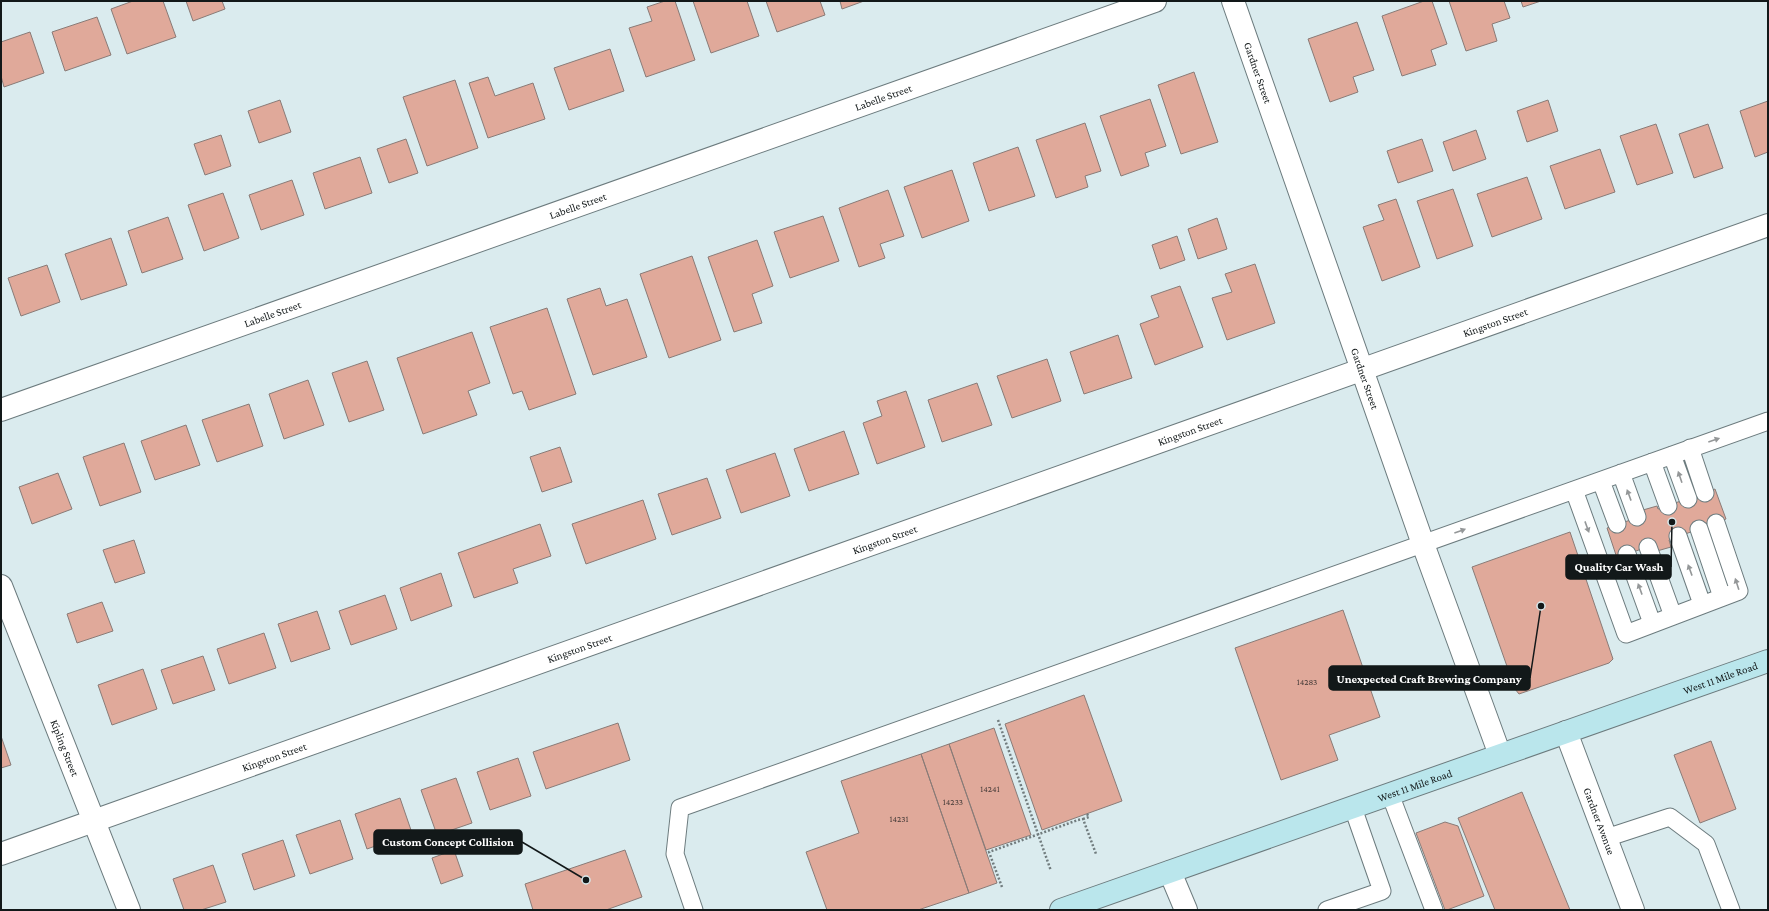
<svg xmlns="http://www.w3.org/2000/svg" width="1769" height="911" font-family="'Crimson Pro',serif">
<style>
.building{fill:#e0a99a;stroke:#897b77}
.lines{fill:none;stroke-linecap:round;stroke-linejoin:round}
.lane-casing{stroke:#6c7b7e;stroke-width:19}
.street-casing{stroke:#6c7b7e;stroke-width:24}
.secondary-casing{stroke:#6c7b7e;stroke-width:24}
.path{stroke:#717c7e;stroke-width:2.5;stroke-dasharray:2 2;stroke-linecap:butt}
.lane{stroke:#fff;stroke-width:17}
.street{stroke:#fff;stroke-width:22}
.secondary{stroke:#bae6ec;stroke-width:22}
.oneway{fill:#949798}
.labels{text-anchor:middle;stroke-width:3;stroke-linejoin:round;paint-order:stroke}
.number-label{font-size:9px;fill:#463c39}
.street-label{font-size:11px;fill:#121819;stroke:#daebee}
.leader{fill:none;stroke:#121819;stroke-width:1.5}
.callout-dot{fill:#121819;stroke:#daebee;stroke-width:1.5}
.callout{fill:#121819;stroke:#121819;stroke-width:1.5}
.callout-label{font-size:12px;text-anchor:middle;font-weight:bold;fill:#fff}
</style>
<rect width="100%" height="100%" fill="#daebee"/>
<path class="building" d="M133,1H163L176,37L127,54L111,9Z
M186,1H222L225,9L193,21Z
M665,1H675L695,60L646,77L629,28L652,21L647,7Z
M693,1H747L759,36L711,53Z
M766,1H820L825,15L777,32Z
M840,1H864L842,9Z
M1424,1H1432L1447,44L1431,50L1436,65L1402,76L1382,16Z
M1449,1H1504L1510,18L1492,24L1497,41L1466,51Z
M1521,1H1541L1523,7Z
M97,17L111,55L65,71L52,32Z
M1357,22L1374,70L1353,77L1358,92L1330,102L1308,39Z
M30,32L44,73L4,87L1,76V42Z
M610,49L624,91L569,110L554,68Z
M1194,72L1218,142L1181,154L1158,85Z
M488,77L495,96L533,83L545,119L488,138L469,83Z
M455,80L478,148L427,166L403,97Z
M1150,99L1166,146L1145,153L1149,166L1121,176L1100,116Z
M280,100L291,132L259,143L248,111Z
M1548,100L1558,131L1527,142L1517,111Z
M1768,101V152L1755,157L1740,111Z
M1085,123L1101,171L1085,176L1088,187L1056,198L1036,140Z
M1656,124L1673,173L1637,185L1620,136Z
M1708,124L1723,168L1694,178L1679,134Z
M1476,130L1486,159L1453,171L1443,142Z
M221,135L231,166L205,175L194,144Z
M406,139L418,173L389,183L377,149Z
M1422,139L1433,171L1398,183L1387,151Z
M1018,147L1035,196L989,211L973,163Z
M1600,149L1615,192L1565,209L1550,166Z
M360,157L372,193L325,209L313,173Z
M952,170L969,221L922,238L904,187Z
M1527,177L1542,219L1492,237L1477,194Z
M292,180L304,215L261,230L249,195Z
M1453,189L1473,246L1437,259L1417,201Z
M888,190L904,236L880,244L885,258L859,267L839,208Z
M223,193L239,238L204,251L188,205Z
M1396,199L1420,267L1382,281L1363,227L1384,220L1378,205Z
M823,216L839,261L790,278L774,232Z
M168,217L183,259L142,273L128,231Z
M1217,218L1227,249L1198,259L1188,229Z
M1177,236L1185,260L1160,269L1152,245Z
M111,238L127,285L81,300L65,254Z
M757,240L773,286L752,294L762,323L734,332L708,257Z
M692,256L721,340L669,358L640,274Z
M1255,264L1275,323L1227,340L1212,298L1232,292L1225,274Z
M47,265L60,302L21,316L8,278Z
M1180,286L1203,347L1155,365L1140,324L1159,317L1151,296Z
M600,288L606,306L627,299L647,357L593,375L567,299Z
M547,308L576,394L529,410L522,391L513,394L490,327Z
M472,332L490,383L468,391L477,415L423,434L397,358Z
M1118,335L1132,378L1084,394L1070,352Z
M1047,359L1061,401L1012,418L997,376Z
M367,361L384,410L349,422L332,373Z
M308,380L324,425L284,439L269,394Z
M977,383L992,425L942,442L928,400Z
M906,391L925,447L877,464L863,423L882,416L877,401Z
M249,404L263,446L217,462L202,420Z
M186,425L200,465L155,480L141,441Z
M844,431L859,474L809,491L794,449Z
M124,443L141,492L100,506L83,457Z
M560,447L572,482L542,492L530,457Z
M775,453L790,496L741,513L726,470Z
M58,473L72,509L32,524L19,487Z
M707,478L721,518L672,535L658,494Z
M1715,489L1726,519L1669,540L1671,547L1657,551L1655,544L1617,558L1607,528L1645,515L1643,510L1657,506L1658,509Z
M643,500L656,539L586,564L572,524Z
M540,524L551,556L513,569L518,583L474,598L458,553Z
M1570,532L1613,659L1609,663L1519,694L1515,689L1472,567Z
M134,540L145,573L115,583L103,550Z
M441,573L452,606L411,621L400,588Z
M385,595L397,629L351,645L339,611Z
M102,602L113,631L77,643L67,614Z
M1343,610L1380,717L1329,735L1338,760L1281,780L1235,648Z
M317,611L330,649L291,662L278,624Z
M264,633L276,668L229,684L217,649Z
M203,656L215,690L173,704L161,670Z
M143,669L157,709L112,725L98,685Z
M1084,695L1122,801L1042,830L1005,724Z
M618,723L630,760L546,789L533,752Z
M994,728L1031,835L986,850L949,744Z
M1,736L11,765L1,768Z
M1711,741L1736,809L1700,823L1674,755Z
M949,744L997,883L969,893L921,754Z
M921,754L969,893L918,910H827L806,852L859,833L841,781Z
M518,758L531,796L490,810L477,772Z
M456,778L472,823L437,835L421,790Z
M1522,792L1570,910H1495L1458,818Z
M400,798L412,833L367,849L355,814Z
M340,820L353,859L310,874L296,835Z
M1445,822L1458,826L1484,896L1447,910H1445L1416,833Z
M283,840L295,876L254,890L242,854Z
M454,850L463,876L441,884L432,858Z
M625,850L642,897L606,910H533L525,884Z
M213,865L226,902L201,910H184L173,879Z"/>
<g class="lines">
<defs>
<path id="lane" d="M1690,448L1705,493
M1672,455L1688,499
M1652,462L1668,506
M1621,473L1637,517
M1601,481L1617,524
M1574,490L1626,634L1739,591L1716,523
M1699,529L1722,597
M1678,536L1702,604
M1648,547L1673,616
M1627,554L1652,623
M1390,794L1434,910
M1606,838L1670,817L1706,844L1731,910
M694,910L675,854L680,808L1768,421
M1327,910L1382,891L1353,808"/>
<g id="street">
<path id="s1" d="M1233,1L1423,544L1500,755"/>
<path id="s2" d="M1,410L1155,1"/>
<path id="s3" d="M1,586L129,910"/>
<path id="s4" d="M1566,732L1633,910"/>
<path id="s5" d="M1,854L1768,225"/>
<path d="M1170,872L1186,910"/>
</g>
<g id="secondary">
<path id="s6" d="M1061,910L1768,661"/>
</g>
</defs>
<use href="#lane" class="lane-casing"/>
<use href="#street" class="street-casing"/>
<use href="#secondary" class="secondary-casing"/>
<path class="path" d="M998,720L1051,871
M1083,819L1089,817L1087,814
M1002,887L989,852L1078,820L1083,819L1096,854"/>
<use href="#lane" class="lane"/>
<use href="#street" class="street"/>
<use href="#secondary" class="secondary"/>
</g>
<defs><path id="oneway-solid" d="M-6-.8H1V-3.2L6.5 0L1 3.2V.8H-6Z"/></defs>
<g class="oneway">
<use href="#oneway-solid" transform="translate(1714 440) rotate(-19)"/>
<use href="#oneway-solid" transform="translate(1680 477) rotate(-109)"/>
<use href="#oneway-solid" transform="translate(1629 495) rotate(-110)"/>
<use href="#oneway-solid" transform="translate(1587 527) rotate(70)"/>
<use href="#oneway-solid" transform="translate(1460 531) rotate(-20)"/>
<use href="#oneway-solid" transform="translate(1690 570) rotate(-110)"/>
<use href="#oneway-solid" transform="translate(1737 584) rotate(-108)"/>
<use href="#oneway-solid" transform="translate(1640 589) rotate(-110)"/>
</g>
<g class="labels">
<g class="number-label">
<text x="1307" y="685">14283</text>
<text x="990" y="792">14241</text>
<text x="953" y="805">14233</text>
<text x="899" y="822">14231</text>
</g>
<g class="street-label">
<text dy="4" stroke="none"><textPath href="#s1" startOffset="76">Gardner Street</textPath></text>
<text dy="4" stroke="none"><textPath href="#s2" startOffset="936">Labelle Street</textPath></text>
<text dy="4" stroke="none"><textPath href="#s2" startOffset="612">Labelle Street</textPath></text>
<text dy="4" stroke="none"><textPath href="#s2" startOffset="288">Labelle Street</textPath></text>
<text dy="4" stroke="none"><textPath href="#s5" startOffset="1586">Kingston Street</textPath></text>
<text dy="4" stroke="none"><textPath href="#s1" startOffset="400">Gardner Street</textPath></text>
<text dy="4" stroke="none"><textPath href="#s5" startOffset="1262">Kingston Street</textPath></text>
<text dy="4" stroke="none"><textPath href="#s5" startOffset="938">Kingston Street</textPath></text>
<text dy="4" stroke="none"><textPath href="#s5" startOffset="614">Kingston Street</textPath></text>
<text dy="4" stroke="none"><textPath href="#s6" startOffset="699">West 11 Mile Road</textPath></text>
<text dy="4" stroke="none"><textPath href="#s3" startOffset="174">Kipling Street</textPath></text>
<text dy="4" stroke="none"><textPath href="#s5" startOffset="290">Kingston Street</textPath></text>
<text dy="4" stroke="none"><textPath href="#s6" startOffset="375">West 11 Mile Road</textPath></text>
<text dy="4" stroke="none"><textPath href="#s4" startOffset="95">Gardner Avenue</textPath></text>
</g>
</g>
<path class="leader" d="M1672 522L1671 567M1541 606L1530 678M586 880L522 842"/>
<g class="callout-dot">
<circle cx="1672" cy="522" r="4"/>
<circle cx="1541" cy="606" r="4"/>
<circle cx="586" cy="880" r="4"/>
</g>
<g class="callout">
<rect x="1566" y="555" width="105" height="24" rx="4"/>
<rect x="1329" y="666" width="201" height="24" rx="4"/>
<rect x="374" y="830" width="148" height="24" rx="4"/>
</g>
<g class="callout-label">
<text x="1619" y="571">Quality Car Wash</text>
<text x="1429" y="683">Unexpected Craft Brewing Company</text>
<text x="448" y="846">Custom Concept Collision</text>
</g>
<rect width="1769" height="911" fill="none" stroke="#121819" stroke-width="4"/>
</svg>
